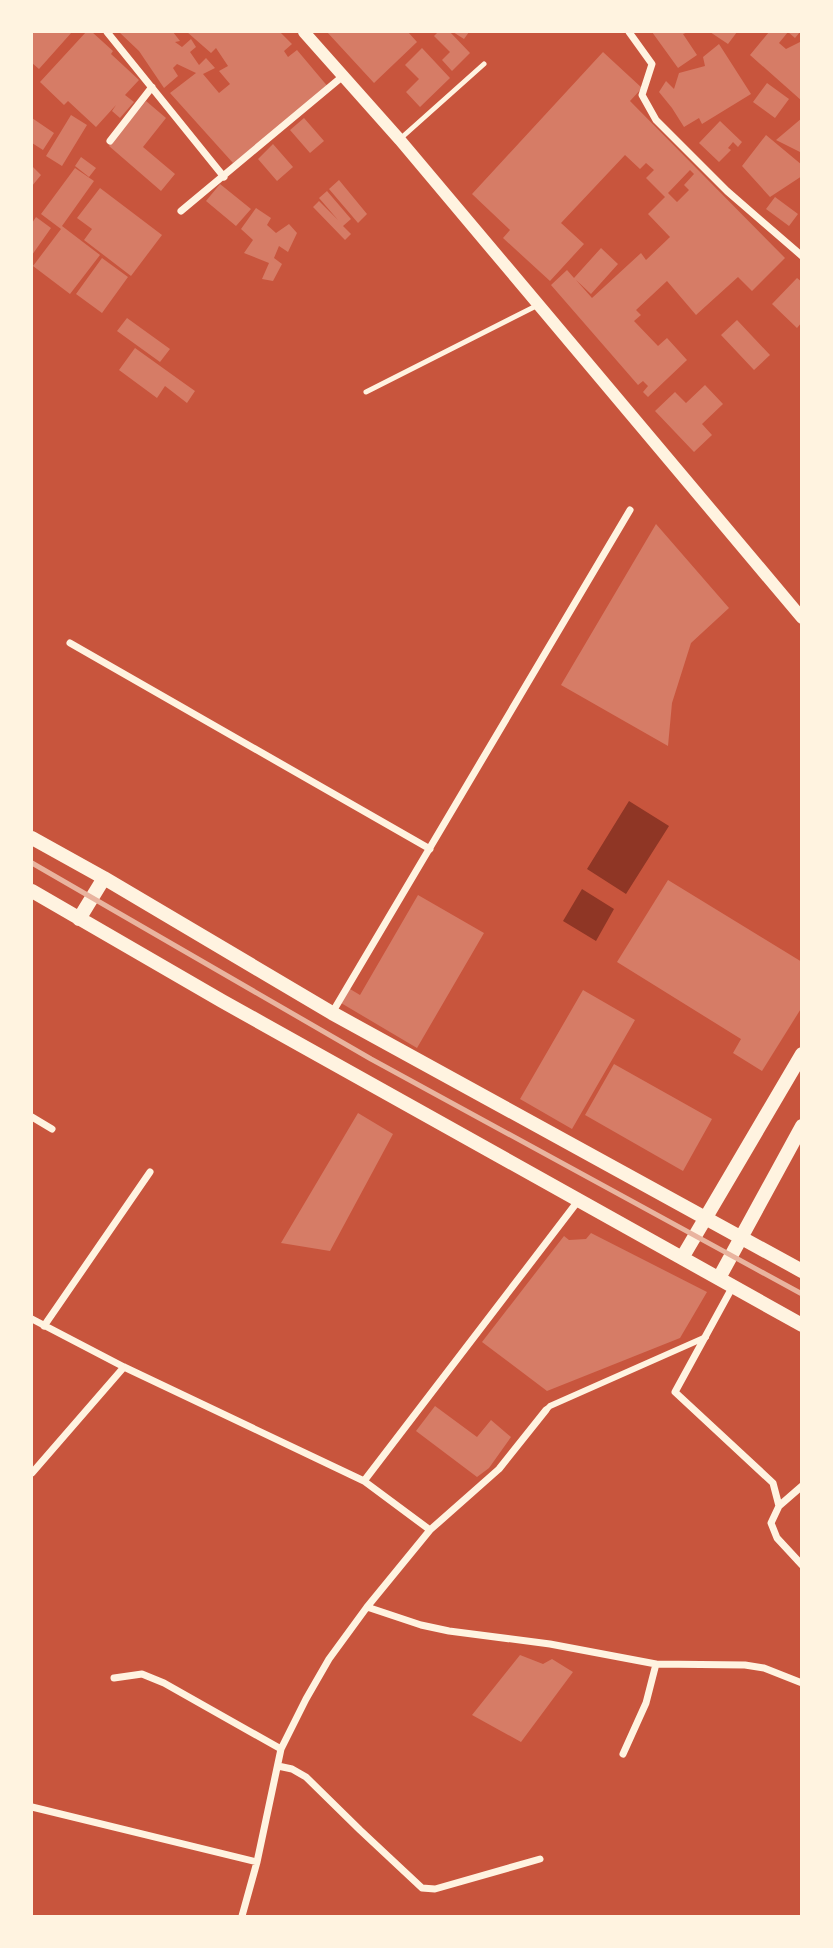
<svg xmlns="http://www.w3.org/2000/svg" width="833" height="1948" font-family="'Roboto Condensed',sans-serif">
<style>
.water{fill:#8f3625}
.building{fill:#d67c66;fill-rule:evenodd}
.lines{fill:none;stroke-linecap:round;stroke-linejoin:round}
.service{stroke:#fff3e0;stroke-width:5}
.pedestrian{stroke:#fff3e0;stroke-width:6}
.minor{stroke:#fff3e0;stroke-width:7}
.tertiary{stroke:#fff3e0;stroke-width:12}
.secondary{stroke:#fff3e0;stroke-width:14}
.rail{stroke:#e9b49f;stroke-width:5}
</style>
<rect width="100%" height="100%" fill="#c8553d"/>
<path class="water" d="M629,801L669,826L626,894L587,869Z
M582,889L614,909L596,941L563,921Z"/>
<path class="building" d="M32,32H72L39,69L32,63Z
M86,32H92L113,51L111,54L139,80L125,95L134,102L120,118L112,111L116,105L96,127L68,101L64,105L40,82Z
M119,32H173L180,41L175,42L182,47L191,39L196,47L190,52L199,65L206,58L215,68L203,74L219,93L230,84L219,71L228,66L216,48L211,53L187,32H280L292,44L284,51L288,57L297,50L329,88L233,163L170,93L196,73L177,64L173,68L178,76L164,88L139,51Z
M327,32H408L417,42L374,83Z
M438,32H450L470,53L452,71L442,60L450,52L434,36Z
M453,32H469L464,39Z
M652,32H688L683,34L697,55L678,68Z
M710,32H737L728,44Z
M769,32H800L795,38L788,32L779,43L786,49L802,41V101L750,55Z
M719,44L751,94L702,124L699,118L684,127L672,108L659,92L666,81L674,89L679,73L705,66L703,57Z
M422,48L450,78L420,107L406,92L419,79L405,65Z
M603,52L642,88L630,101L785,258L752,291L738,277L696,315L667,281L636,310L641,315L634,321L658,346L667,338L687,360L648,397L643,392L648,386L643,381L638,385L551,285L567,270L574,278L601,248L618,264L591,294L576,280L592,298L641,253L646,260L670,237L648,214L665,197L646,178L654,170L646,163L640,169L625,155L561,223L584,244L550,281L503,238L510,230L472,194ZM690,170L694,174L684,185L689,190L677,202L668,193Z
M767,83L789,99L775,118L753,102Z
M146,101L166,118L143,147L175,174L161,191L109,146Z
M71,115L87,125L62,166L46,156Z
M32,118L54,133L43,150L32,143Z
M304,118L324,141L310,153L290,130Z
M802,118V153L776,140Z
M720,121L742,142L738,147L733,142L728,148L731,150L719,162L699,143Z
M766,135L802,165V176L770,197L742,166Z
M273,144L293,167L277,181L258,159Z
M81,157L96,168L89,177L75,166Z
M32,166L41,175L32,186Z
M75,168L94,181L62,226L100,255L70,294L33,266L61,229L41,214Z
M339,180L367,214L358,223L329,189Z
M220,184L251,209L236,226L206,201Z
M100,188L162,235L131,276L84,240L92,229L77,218Z
M327,191L351,219L343,226L351,234L345,240L313,207L319,201L338,220L319,198Z
M775,197L798,214L789,226L766,209Z
M256,208L271,218L267,225L276,233L289,224L297,233L288,252L279,246L274,258L282,264L273,281L262,279L269,263L244,253L253,240L241,229Z
M36,217L51,228L32,255V223Z
M102,258L128,277L102,313L76,294Z
M797,278L802,282V322L797,328L772,304Z
M127,318L170,349L160,362L117,331Z
M737,320L770,355L754,370L721,335Z
M135,348L195,391L187,403L165,386L157,398L119,370Z
M705,385L723,404L702,424L712,435L694,452L655,411L675,392L686,403Z
M656,524L729,608L691,643L672,703L668,746L561,685Z
M668,880L802,962V1007L762,1071L733,1053L741,1039L617,962Z
M418,895L484,933L417,1048L341,1003L350,989L360,995Z
M583,990L635,1020L572,1129L520,1099Z
M614,1064L712,1119L683,1171L585,1115Z
M358,1113L393,1134L330,1251L281,1243Z
M591,1233L707,1292L680,1338L547,1391L482,1342L564,1236L569,1240L586,1239Z
M435,1406L477,1437L491,1420L511,1437L489,1468L477,1477L416,1431Z
M520,1655L543,1664L552,1659L573,1672L521,1742L472,1715Z"/>
<g class="lines">
<path class="service" d="M400,139L484,64
M366,392L538,305"/>
<path class="pedestrian" d="M546,1410L550,1406L706,1337"/>
<path class="minor" d="M107,32L224,177
M629,32L652,64L642,95L656,120L727,191L802,256
M110,141L152,87
M181,211L343,76
M70,643L430,849
M332,1013L630,510
M32,1117L52,1129
M733,1286L675,1392L773,1483L779,1506L771,1523L777,1538L802,1565
M32,1319L124,1367L364,1481L430,1530
M44,1326L150,1172
M32,1473L124,1367
M364,1481L578,1201
M779,1506L802,1486
M367,1607L421,1625L449,1631L550,1644L656,1664L745,1665L764,1668L802,1683
M114,1678L142,1674L164,1683L281,1749
M623,1754L646,1703L656,1664
M278,1766L292,1769L306,1777L360,1830L422,1888L435,1889L540,1859
M32,1807L257,1862
M242,1916L257,1862L281,1749L306,1699L329,1659L367,1607L430,1530L499,1469L546,1410"/>
<path class="tertiary" d="M304,32L400,140L802,618"/>
<path class="secondary" d="M32,838L104,878L332,1013L802,1271
M32,891L222,1001L802,1325
M79,919L104,878
M682,1258L802,1054
M719,1278L802,1126"/>
<path class="rail" d="M32,863L371,1059L802,1294"/>
</g>
<rect width="833" height="1948" fill="none" stroke="#fff3e0" stroke-width="66"/>
</svg>
